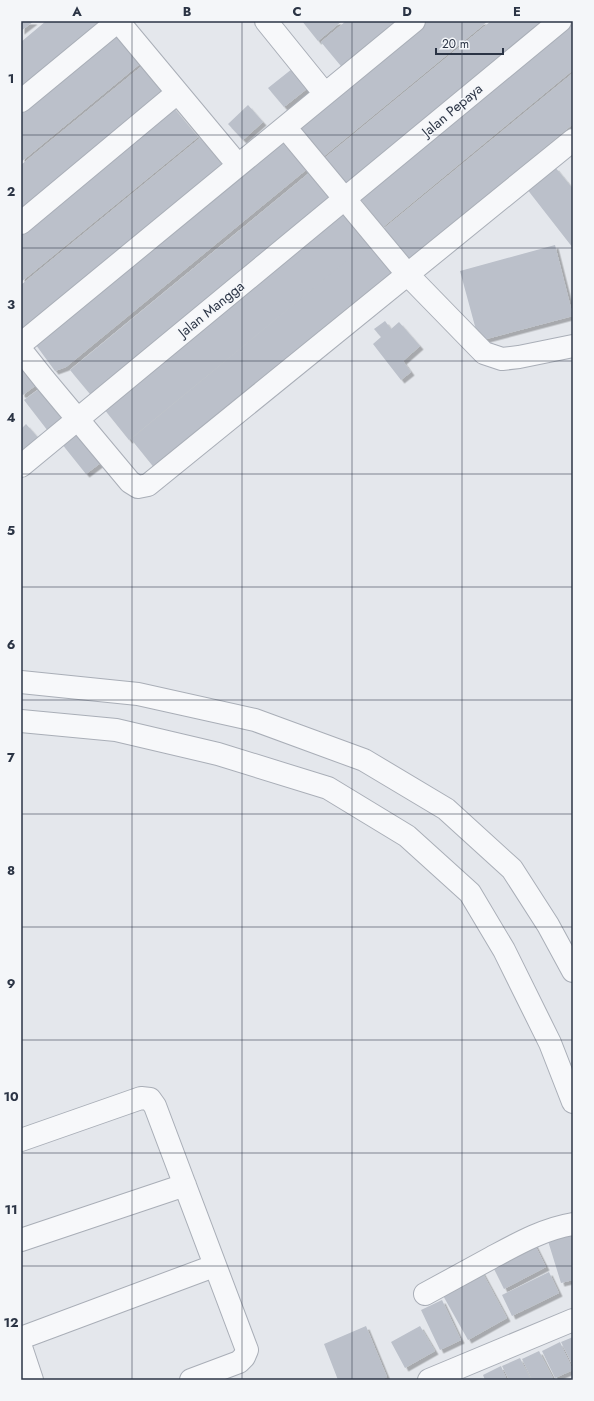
<svg xmlns="http://www.w3.org/2000/svg" width="594" height="1401" font-family="Jost,sans-serif">
<style>
.building{fill:#bbc0ca;filter:url(#shadow)}
.lines{fill:none;stroke-linecap:round;stroke-linejoin:round}
.minor-casing{stroke:#a9aeb7;stroke-width:24}
.tertiary-casing{stroke:#a9aeb7;stroke-width:24}
.minor{stroke:#f7f8fa;stroke-width:22}
.tertiary{stroke:#f7f8fa;stroke-width:22}
.grid{fill:none;stroke:#2b3445;stroke-width:1;stroke-opacity:0.55}
.labels{text-anchor:middle;stroke-width:3;stroke-linejoin:round;paint-order:stroke}
.street-label{font-size:14px;fill:#2b3445;stroke:#f4f6f9}
.neatline{fill:none;stroke:#2b3445;stroke-width:1.5}
.grid-label{font-size:13px;text-anchor:middle;font-weight:bold;fill:#2b3445}
</style>
<defs>
<filter id="shadow"><feDropShadow dx="3.5" dy="3.5" stdDeviation="0" flood-color="#0004"/></filter>
</defs>
<rect width="100%" height="100%" fill="#e4e7ec"/>
<path class="building" d="M21,21H34L21,31Z
M46,21H109L21,93V42Z
M302,21H342L318,41Z
M346,21H408L346,72L321,42Z
M426,21H488L318,161L293,130Z
M491,21H553L346,191L321,161Z
M571,21H573V70L383,227L358,196Z
M116,33L141,63L21,162V111Z
M143,65L168,96L21,216V165Z
M297,65L313,84L284,107L268,88Z
M573,73V124L408,260L382,230Z
M248,105L263,122L243,140L228,124Z
M172,106L198,137L21,282V231Z
M200,138L225,168L21,333V285Z
M280,140L306,170L66,367L55,371L36,345Z
M555,167L573,189V248L527,189Z
M309,173L334,204L95,400L70,370Z
M342,213L367,244L129,440L104,409Z
M367,244L393,275L156,470L131,439Z
M555,245L573,316L479,341L460,271Z
M385,321L391,329L399,322L420,346L403,361L411,372L401,380L373,344L381,337L374,329Z
M21,365L39,383L23,395L21,393Z
M43,386L67,417L48,431L24,400Z
M26,424L40,440L26,452L21,447V429Z
M79,432L102,462L86,474L62,444Z
M573,1233V1280L561,1283L548,1241Z
M534,1243L546,1267L504,1289L492,1265Z
M481,1270L507,1318L468,1340L441,1292Z
M549,1272L559,1293L512,1316L502,1295Z
M442,1300L461,1340L440,1350L421,1310Z
M366,1326L387,1377L380,1380H338L324,1344Z
M420,1326L435,1351L405,1368L391,1342Z
M573,1337V1366L561,1342Z
M560,1342L573,1370L555,1378L542,1351Z
M539,1351L553,1378L547,1380H532L522,1359Z
M520,1358L531,1380H509L502,1366Z
M501,1366L507,1380H485L483,1375Z"/>
<g class="lines">
<defs>
<path id="minor" d="M118,21L238,165
M266,21L325,94
M21,101L118,21
M285,127L408,275L484,353L502,359L519,357L573,346
M21,223L177,93
M21,344L414,21
M21,350L44,379L130,482L138,487L148,485L573,140
M21,466L560,21
M21,1140L141,1098L150,1099L155,1106L247,1350L244,1357L239,1362L191,1380
M21,1240L185,1185
M425,1294C447,1282 469,1270 491,1258C517,1244 543,1229 573,1224
M21,1338L214,1266
M21,1347L32,1380
M429,1380L573,1320"/>
<path id="tertiary" d="M21,682L138,694L255,720L364,760L446,809L512,869L548,925L573,971
M21,721L116,730L218,754L328,788L407,836L470,893L504,950L550,1043L573,1102"/>
</defs>
<use href="#minor" class="minor-casing"/>
<use href="#tertiary" class="tertiary-casing"/>
<use href="#minor" class="minor"/>
<use href="#tertiary" class="tertiary"/>
</g>
<path class="grid" d="M132,21V1380M242,21V1380M352,21V1380M462,21V1380M21,135H573M21,248H573M21,361H573M21,474H573M21,587H573M21,700H573M21,814H573M21,927H573M21,1040H573M21,1153H573M21,1266H573"/>
<g class="labels">
<g class="street-label">
<text transform="translate(452 110) rotate(-40)" y="5">Jalan Pepaya</text>
<text transform="translate(211 309) rotate(-39)" y="5">Jalan Mangga</text>
</g>
</g>
<rect width="594" height="1401" fill="none" stroke="#f4f6f9" stroke-width="44"/>
<path d="M436 48v6h67v-6" fill="none" stroke="#2b3445" stroke-width="2"/>
<text x="442" y="48" font-size="12" fill="#2b3445" stroke="#f4f6f9" stroke-width="3" paint-order="stroke">20 m</text>
<rect x="22" y="22" width="550" height="1357" class="neatline"/>
<g class="grid-label">
<text x="77" y="16">A</text>
<text x="187" y="16">B</text>
<text x="297" y="16">C</text>
<text x="407" y="16">D</text>
<text x="517" y="16">E</text>
<text x="11" y="83">1</text>
<text x="11" y="196">2</text>
<text x="11" y="309">3</text>
<text x="11" y="422">4</text>
<text x="11" y="535">5</text>
<text x="11" y="649">6</text>
<text x="11" y="762">7</text>
<text x="11" y="875">8</text>
<text x="11" y="988">9</text>
<text x="11" y="1101">10</text>
<text x="11" y="1214">11</text>
<text x="11" y="1327">12</text>
</g>
</svg>
